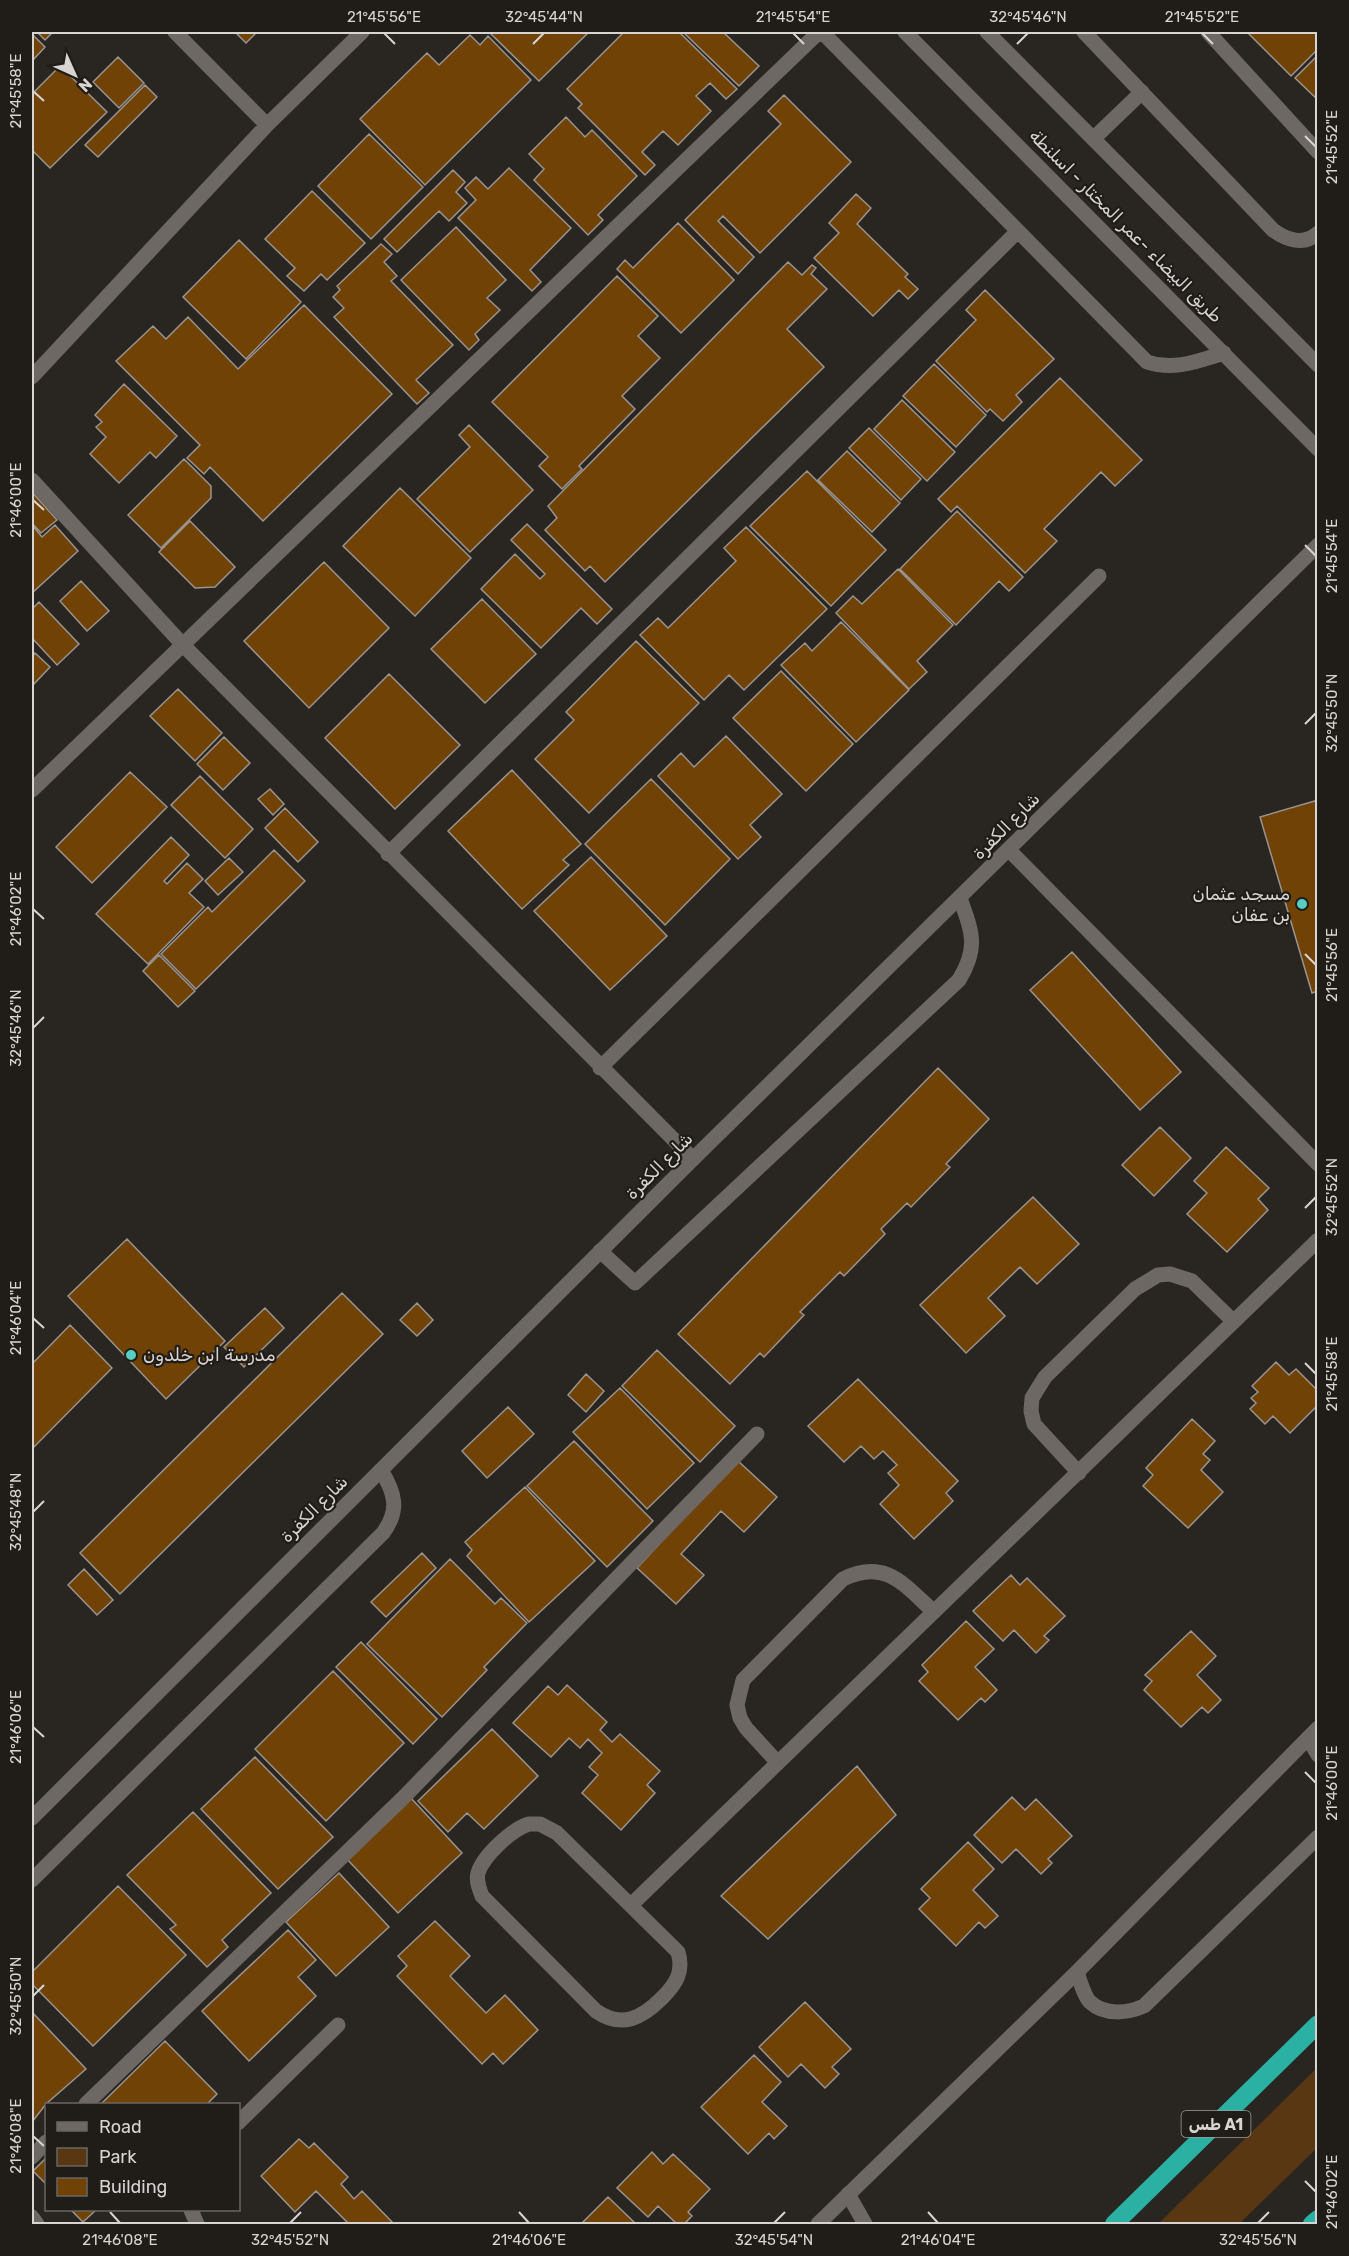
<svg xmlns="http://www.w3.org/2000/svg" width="1349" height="2256" font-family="Rubik,'Noto Naskh Arabic',sans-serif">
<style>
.green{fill:#593712}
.building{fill:#714205;stroke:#99948f;stroke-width:1.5}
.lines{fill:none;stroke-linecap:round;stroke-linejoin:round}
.lane{stroke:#6d6863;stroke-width:15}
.street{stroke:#6d6863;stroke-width:15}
.secondary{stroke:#6d6863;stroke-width:15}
.highway{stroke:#2bb1a4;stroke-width:18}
.ticks{fill:none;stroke:#d7d4d2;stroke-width:2}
.poi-dot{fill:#57cec1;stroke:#201c18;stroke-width:2}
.labels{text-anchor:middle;stroke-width:4.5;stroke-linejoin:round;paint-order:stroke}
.shield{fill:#201c18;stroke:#a09d9a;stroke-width:1.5}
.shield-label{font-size:16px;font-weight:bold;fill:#d7d4d2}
.street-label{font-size:18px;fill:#d7d4d2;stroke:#201c18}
.poi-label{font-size:18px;fill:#d7d4d2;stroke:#201c18;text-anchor:end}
.neatline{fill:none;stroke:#d7d4d2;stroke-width:2}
.ticks-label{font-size:15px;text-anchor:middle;fill:#d7d4d2}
</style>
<rect width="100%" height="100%" fill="#292521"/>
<path class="green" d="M1317,2068V2148L1239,2224H1158Z"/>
<path class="building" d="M37,32H53L45,40Z
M235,32H257L246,43Z
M489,32H589L539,81Z
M624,32H679L737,89L726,99L710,83L696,96L711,111L678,145L663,131L642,152L655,165L645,175L578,108L582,104L567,89Z
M683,32H723L759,66L739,86Z
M1251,32H1318V49L1291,76L1249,34Z
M470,35L480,45L488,36L531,80L425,185L360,119L427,53L439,65Z
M34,36L45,47L32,61V38Z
M1318,55V100L1295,78Z
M118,57L144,83L119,108L93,82Z
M60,66L107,112L50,168L32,150V94Z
M145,85L157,97L98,157L85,145Z
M784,95L851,162L760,253L723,216L718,221L754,257L738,274L685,220L781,124L768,111Z
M566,117L585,137L592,130L637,176L598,215L603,220L588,235L534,180L544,169L529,154Z
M369,134L423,187L371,239L318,186Z
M509,168L571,228L530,270L541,282L532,291L458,218L476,200L465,188L476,177L488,189Z
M453,170L465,182L456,192L467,203L449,221L439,211L397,252L384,239Z
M312,191L365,243L327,280L321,274L304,291L287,276L295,268L265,239Z
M856,194L871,208L857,224L908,274L905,277L918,289L908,299L899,290L873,316L814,258L839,233L829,223Z
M678,223L734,280L681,333L617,269L625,260L633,268Z
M456,227L506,280L487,298L500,310L475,334L479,340L469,350L401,280Z
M239,240L301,302L246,359L183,297Z
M381,244L392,254L384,262L397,276L391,281L453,345L416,380L429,393L417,404L334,317L344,308L333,297L340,290L337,286Z
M788,262L802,275L812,265L816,268L811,274L827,289L787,329L824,367L605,582L590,566L585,571L545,530L557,518L548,506Z
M617,276L658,316L638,336L660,358L622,396L635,409L579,466L582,469L562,489L539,466L548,457L492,402Z
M985,290L1054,359L1016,395L1022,402L1003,421L990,409L987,412L936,361L976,320L966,310Z
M304,305L392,394L263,521L210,467L204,474L187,458L200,445L116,361L153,326L166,339L188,317L238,369Z
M934,364L986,415L956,447L903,396Z
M1060,378L1142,460L1115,486L1101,472L1044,529L1057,541L1025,573L957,506L951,512L938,499Z
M124,384L177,436L156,458L150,452L119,483L90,454L106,437L96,427L102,422L95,415Z
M902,400L955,452L927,481L874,429Z
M469,425L533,490L470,552L417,499L470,447L459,435Z
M869,428L921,479L901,500L849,448Z
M847,451L900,503L872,532L818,480Z
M184,459L211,486V498L161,548L128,515Z
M807,471L886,550L831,606L750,526Z
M400,488L471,558L415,616L343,546Z
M32,492L57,520L41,533L32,523Z
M957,511L1023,577L1009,591L999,581L956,625L900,569Z
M190,521L235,567L215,587L195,588L159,552Z
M527,524L612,609L597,624L581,608L541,648L481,589L515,554L540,579L545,574L511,540Z
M32,525L42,537L55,525L78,551L32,593Z
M746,527L827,609L744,690L729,675L704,700L640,635L658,618L668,628L736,561L724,548Z
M324,562L389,628L309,708L244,641Z
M898,569L953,625L917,661L927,672L909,689L836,613L853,596L862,604Z
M81,581L109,611L87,631L60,601Z
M482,599L536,654L485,703L431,649Z
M39,602L79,644L57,665L32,638V609Z
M841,622L909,690L856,742L781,665L805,643L812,651Z
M636,641L699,703L589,813L535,759L574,720L566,712Z
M35,653L50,667L32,686V657Z
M781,671L853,744L806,791L733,718Z
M389,674L460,745L395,809L325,738Z
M178,689L222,733L195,761L150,716Z
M726,736L782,794L750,825L761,837L738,859L658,776L681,753L694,767Z
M224,737L250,763L223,790L197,764Z
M512,770L581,844L563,860L569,865L522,909L448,831Z
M130,772L167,807L92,883L56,847Z
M200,776L253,829L225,858L171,805Z
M651,779L730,859L665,925L585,844Z
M270,789L284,804L273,815L258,799Z
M1318,800V991L1312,993L1260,817Z
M285,808L318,842L298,862L265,828Z
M171,837L189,855L164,881L167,884L187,863L203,879L189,893L204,907L148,964L96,914Z
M274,850L305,881L196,989L161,954L208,907L212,912Z
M591,857L667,936L610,990L534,911Z
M229,858L243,872L218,895L205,881Z
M1072,952L1181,1072L1140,1110L1030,990Z
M159,955L195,991L178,1007L143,971Z
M938,1068L989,1119L946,1164L950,1167L911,1207L907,1203L881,1229L885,1234L844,1276L840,1272L800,1312L804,1315L764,1357L760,1353L730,1384L678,1334Z
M1160,1127L1191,1158L1154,1196L1122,1165Z
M1226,1147L1269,1188L1258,1199L1268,1210L1227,1252L1187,1214L1207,1193L1194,1181Z
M1033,1197L1079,1244L1037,1284L1020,1267L988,1298L1005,1316L966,1353L920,1305Z
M127,1239L225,1341L166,1399L68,1296Z
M342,1293L383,1334L120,1594L80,1553Z
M417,1303L433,1320L417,1336L400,1320Z
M265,1308L284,1328L244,1367L224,1347Z
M70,1325L112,1368L32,1449V1364Z
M657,1350L735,1426L700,1462L622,1386Z
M1276,1362L1289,1375L1296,1369L1318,1391V1405L1290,1433L1273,1416L1265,1424L1250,1409L1256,1403L1251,1398L1258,1392L1252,1386Z
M586,1374L604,1391L586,1412L568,1395Z
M858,1379L958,1481L946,1493L953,1501L914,1539L880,1504L899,1485L888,1473L897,1465L883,1451L874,1459L861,1446L844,1462L808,1426Z
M620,1388L694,1463L647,1509L573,1432Z
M508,1407L534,1434L487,1478L462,1451Z
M1192,1419L1215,1441L1203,1454L1210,1460L1201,1470L1223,1492L1188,1528L1143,1486L1153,1475L1146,1468Z
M574,1441L653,1521L607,1567L527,1486Z
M737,1460L777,1497L744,1532L721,1511L681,1554L704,1575L676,1604L637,1568Z
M525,1487L595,1561L529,1622L467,1556L472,1550L465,1542Z
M422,1553L436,1568L386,1617L371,1602Z
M450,1559L495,1604L501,1598L527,1623L484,1667L487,1670L442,1717L367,1644Z
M84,1569L113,1600L97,1615L68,1585Z
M1011,1575L1020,1585L1027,1578L1065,1616L1044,1636L1049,1640L1036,1653L1014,1630L1003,1641L973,1611Z
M966,1621L994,1649L975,1667L997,1690L985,1702L981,1698L958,1720L919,1681L928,1672L922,1665Z
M1191,1631L1216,1656L1197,1675L1221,1700L1208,1713L1202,1707L1181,1727L1144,1690L1152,1681L1145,1675Z
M361,1642L437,1719L413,1744L336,1667Z
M333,1671L404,1743L326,1821L255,1749Z
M567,1685L607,1722L600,1730L612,1742L620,1734L660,1771L647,1785L655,1793L621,1830L582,1793L598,1775L589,1767L602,1753L588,1739L580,1748L569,1738L551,1757L513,1723L548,1686L558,1695Z
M492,1729L538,1776L484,1829L467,1813L448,1832L418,1801Z
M255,1757L333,1837L278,1889L201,1809Z
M857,1766L896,1815L768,1939L721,1896Z
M409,1796L462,1853L398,1913L344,1856Z
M1012,1797L1025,1810L1036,1799L1072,1836L1048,1859L1052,1863L1041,1874L1016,1849L1002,1863L974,1835Z
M193,1812L271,1893L222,1940L228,1947L207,1967L170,1929L176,1925L127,1875Z
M968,1842L994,1869L973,1890L998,1916L985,1928L979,1922L956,1946L919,1909L930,1898L921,1889Z
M339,1873L389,1927L336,1976L286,1922Z
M118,1886L186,1955L93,2046L32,1984V1972Z
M435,1921L470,1956L450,1976L486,2013L505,1995L538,2030L503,2064L493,2053L482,2064L397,1976L407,1966L398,1956Z
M288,1930L316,1960L298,1977L316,1996L249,2061L202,2011Z
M805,2002L851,2049L832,2067L839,2074L825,2088L801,2064L788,2077L759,2047Z
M32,2012L86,2069L46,2104L32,2122Z
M165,2041L217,2094L207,2104H101Z
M754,2055L781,2082L762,2102L787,2126L774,2139L769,2133L748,2154L701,2107Z
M299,2139L309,2148L314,2143L348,2177L341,2184L354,2199L362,2191L394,2224H349L316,2191L295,2212L261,2176Z
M652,2152L663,2164L673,2154L710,2189L688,2212L692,2216L684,2224H677L658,2206L648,2217L617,2188Z
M46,2158V2184L33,2171Z
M608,2197L636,2224H581Z
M71,2210H96L83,2222Z"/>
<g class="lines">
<path class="lane" d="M1308,1738L1318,1755
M1077,1972C1080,1981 1084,1996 1090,2002C1105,2016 1128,2013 1144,2006L1318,1837
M848,2194L865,2224"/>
<path class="street" d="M175,32L267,125
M822,32L1147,362C1174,371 1198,361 1224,353
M1084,32L1273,230C1286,240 1304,246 1318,233
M1208,32L1318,152
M32,377L267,125L362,32
M32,480L183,645L693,1159
M32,790L819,32
M1009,850L1318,1164
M388,854L1018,231
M600,1068L1099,576
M600,1251L635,1283L959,980C979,947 972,932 960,898
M1079,1473L1034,1424L1031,1411L1032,1398L1045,1377L1135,1289L1158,1275L1170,1274L1192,1281L1233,1321
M778,1763L746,1728L740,1718L737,1705L743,1680L843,1579C886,1558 904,1585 934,1612
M529,1824H540L557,1833L678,1952C684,1972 676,1984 662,1998C642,2018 622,2029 596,2011L482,1896C479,1888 476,1881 478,1873C483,1856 512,1829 529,1824Z
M32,1880L383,1533C400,1510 395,1493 381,1470
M631,1905L1318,1240
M86,2104L402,1799L757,1434
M238,2123L338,2025
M32,2157L46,2142
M191,2210L197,2224
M32,2217L37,2224
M818,2224L1077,1972L1318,1728"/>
<path class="secondary" d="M905,32L1318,449
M987,32L1318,365
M1093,139L1142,92
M32,1818L693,1159L1318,545"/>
<path class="highway" d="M1114,2224L1318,2024
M1312,2224L1318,2219"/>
</g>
<path class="ticks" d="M384,33L395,44M793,33L804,44M1202,33L1213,44M533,44L544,33M1017,44L1028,33M33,91L44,101M1305,136L1316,147M33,500L44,510M1305,545L1316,556M1305,724L1316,713M33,909L44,919M1305,954L1316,965M33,1028L44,1017M1305,1208L1316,1197M33,1318L44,1328M1305,1363L1316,1374M33,1512L44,1501M33,1727L44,1737M1305,1772L1316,1783M33,1996L44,1985M33,2136L44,2146M1305,2181L1316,2192M110,2212L120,2223M519,2212L529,2223M928,2212L938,2223M290,2223L301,2212M774,2223L785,2212M1258,2223L1269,2212"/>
<g class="poi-dot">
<circle cx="1302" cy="904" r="6"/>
<circle cx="131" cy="1355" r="6"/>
</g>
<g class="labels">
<rect class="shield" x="1181.5" y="2111" width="69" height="26" rx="4.5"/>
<g class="shield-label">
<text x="1216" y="2130">طس A1</text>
</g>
<g class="street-label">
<text transform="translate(1126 226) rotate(45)" y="6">طريق البيضاء -عمر المختار - اسلنطة</text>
<text transform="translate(1006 826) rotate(-45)" y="6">شارع الكفرة</text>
<text transform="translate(659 1166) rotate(-45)" y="6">شارع الكفرة</text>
<text transform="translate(314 1509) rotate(-45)" y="6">شارع الكفرة</text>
</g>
<g class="poi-label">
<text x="1290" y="900">مسجد عثمان<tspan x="1290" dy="21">بن عفان</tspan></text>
<text x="143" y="1361" text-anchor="start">مدرسة ابن خلدون</text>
</g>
</g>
<rect width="1349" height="2256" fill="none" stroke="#201c18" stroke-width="66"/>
<rect x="45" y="2103" width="195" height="108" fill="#201c18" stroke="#696662" stroke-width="1.5"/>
<rect x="57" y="2122" width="30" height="9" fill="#6d6863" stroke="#696662" stroke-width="1.5"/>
<text x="99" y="2133" font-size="18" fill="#d7d4d2">Road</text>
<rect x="57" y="2148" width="30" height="18" fill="#593712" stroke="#696662" stroke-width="1.5"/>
<text x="99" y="2163" font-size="18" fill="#d7d4d2">Park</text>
<rect x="57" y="2178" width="30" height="18" fill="#714205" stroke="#696662" stroke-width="1.5"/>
<text x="99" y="2193" font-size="18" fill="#d7d4d2">Building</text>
<g transform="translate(75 75) rotate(135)" stroke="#201c18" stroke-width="4.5" paint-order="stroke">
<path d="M0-4.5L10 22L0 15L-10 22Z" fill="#d7d4d2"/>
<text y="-9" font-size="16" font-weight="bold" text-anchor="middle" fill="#d7d4d2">N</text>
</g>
<rect x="33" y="33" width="1283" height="2190" class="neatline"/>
<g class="ticks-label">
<text x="384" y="22">21°45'56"E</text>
<text x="544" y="22">32°45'44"N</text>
<text x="793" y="22">21°45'54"E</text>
<text x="1028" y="22">32°45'46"N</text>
<text x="1202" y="22">21°45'52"E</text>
<text transform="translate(16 91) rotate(-90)" y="5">21°45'58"E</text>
<text transform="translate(1332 147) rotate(-90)" y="5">21°45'52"E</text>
<text transform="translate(16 500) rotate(-90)" y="5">21°46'00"E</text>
<text transform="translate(1332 556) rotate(-90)" y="5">21°45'54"E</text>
<text transform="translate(1332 713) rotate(-90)" y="5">32°45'50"N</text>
<text transform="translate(16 909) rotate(-90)" y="5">21°46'02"E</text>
<text transform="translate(1332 965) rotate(-90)" y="5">21°45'56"E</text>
<text transform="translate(16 1028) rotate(-90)" y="5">32°45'46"N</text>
<text transform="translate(1332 1197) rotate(-90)" y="5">32°45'52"N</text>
<text transform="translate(16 1318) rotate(-90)" y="5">21°46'04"E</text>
<text transform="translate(1332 1374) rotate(-90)" y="5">21°45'58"E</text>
<text transform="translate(16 1512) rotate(-90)" y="5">32°45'48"N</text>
<text transform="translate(16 1727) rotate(-90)" y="5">21°46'06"E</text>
<text transform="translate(1332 1783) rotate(-90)" y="5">21°46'00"E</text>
<text transform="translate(16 1996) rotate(-90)" y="5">32°45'50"N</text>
<text transform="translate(16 2136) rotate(-90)" y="5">21°46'08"E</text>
<text transform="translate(1332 2192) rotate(-90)" y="5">21°46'02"E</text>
<text x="120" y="2245">21°46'08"E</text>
<text x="290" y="2245">32°45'52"N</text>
<text x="529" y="2245">21°46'06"E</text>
<text x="774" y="2245">32°45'54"N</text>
<text x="938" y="2245">21°46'04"E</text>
<text x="1258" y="2245">32°45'56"N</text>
</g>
</svg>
